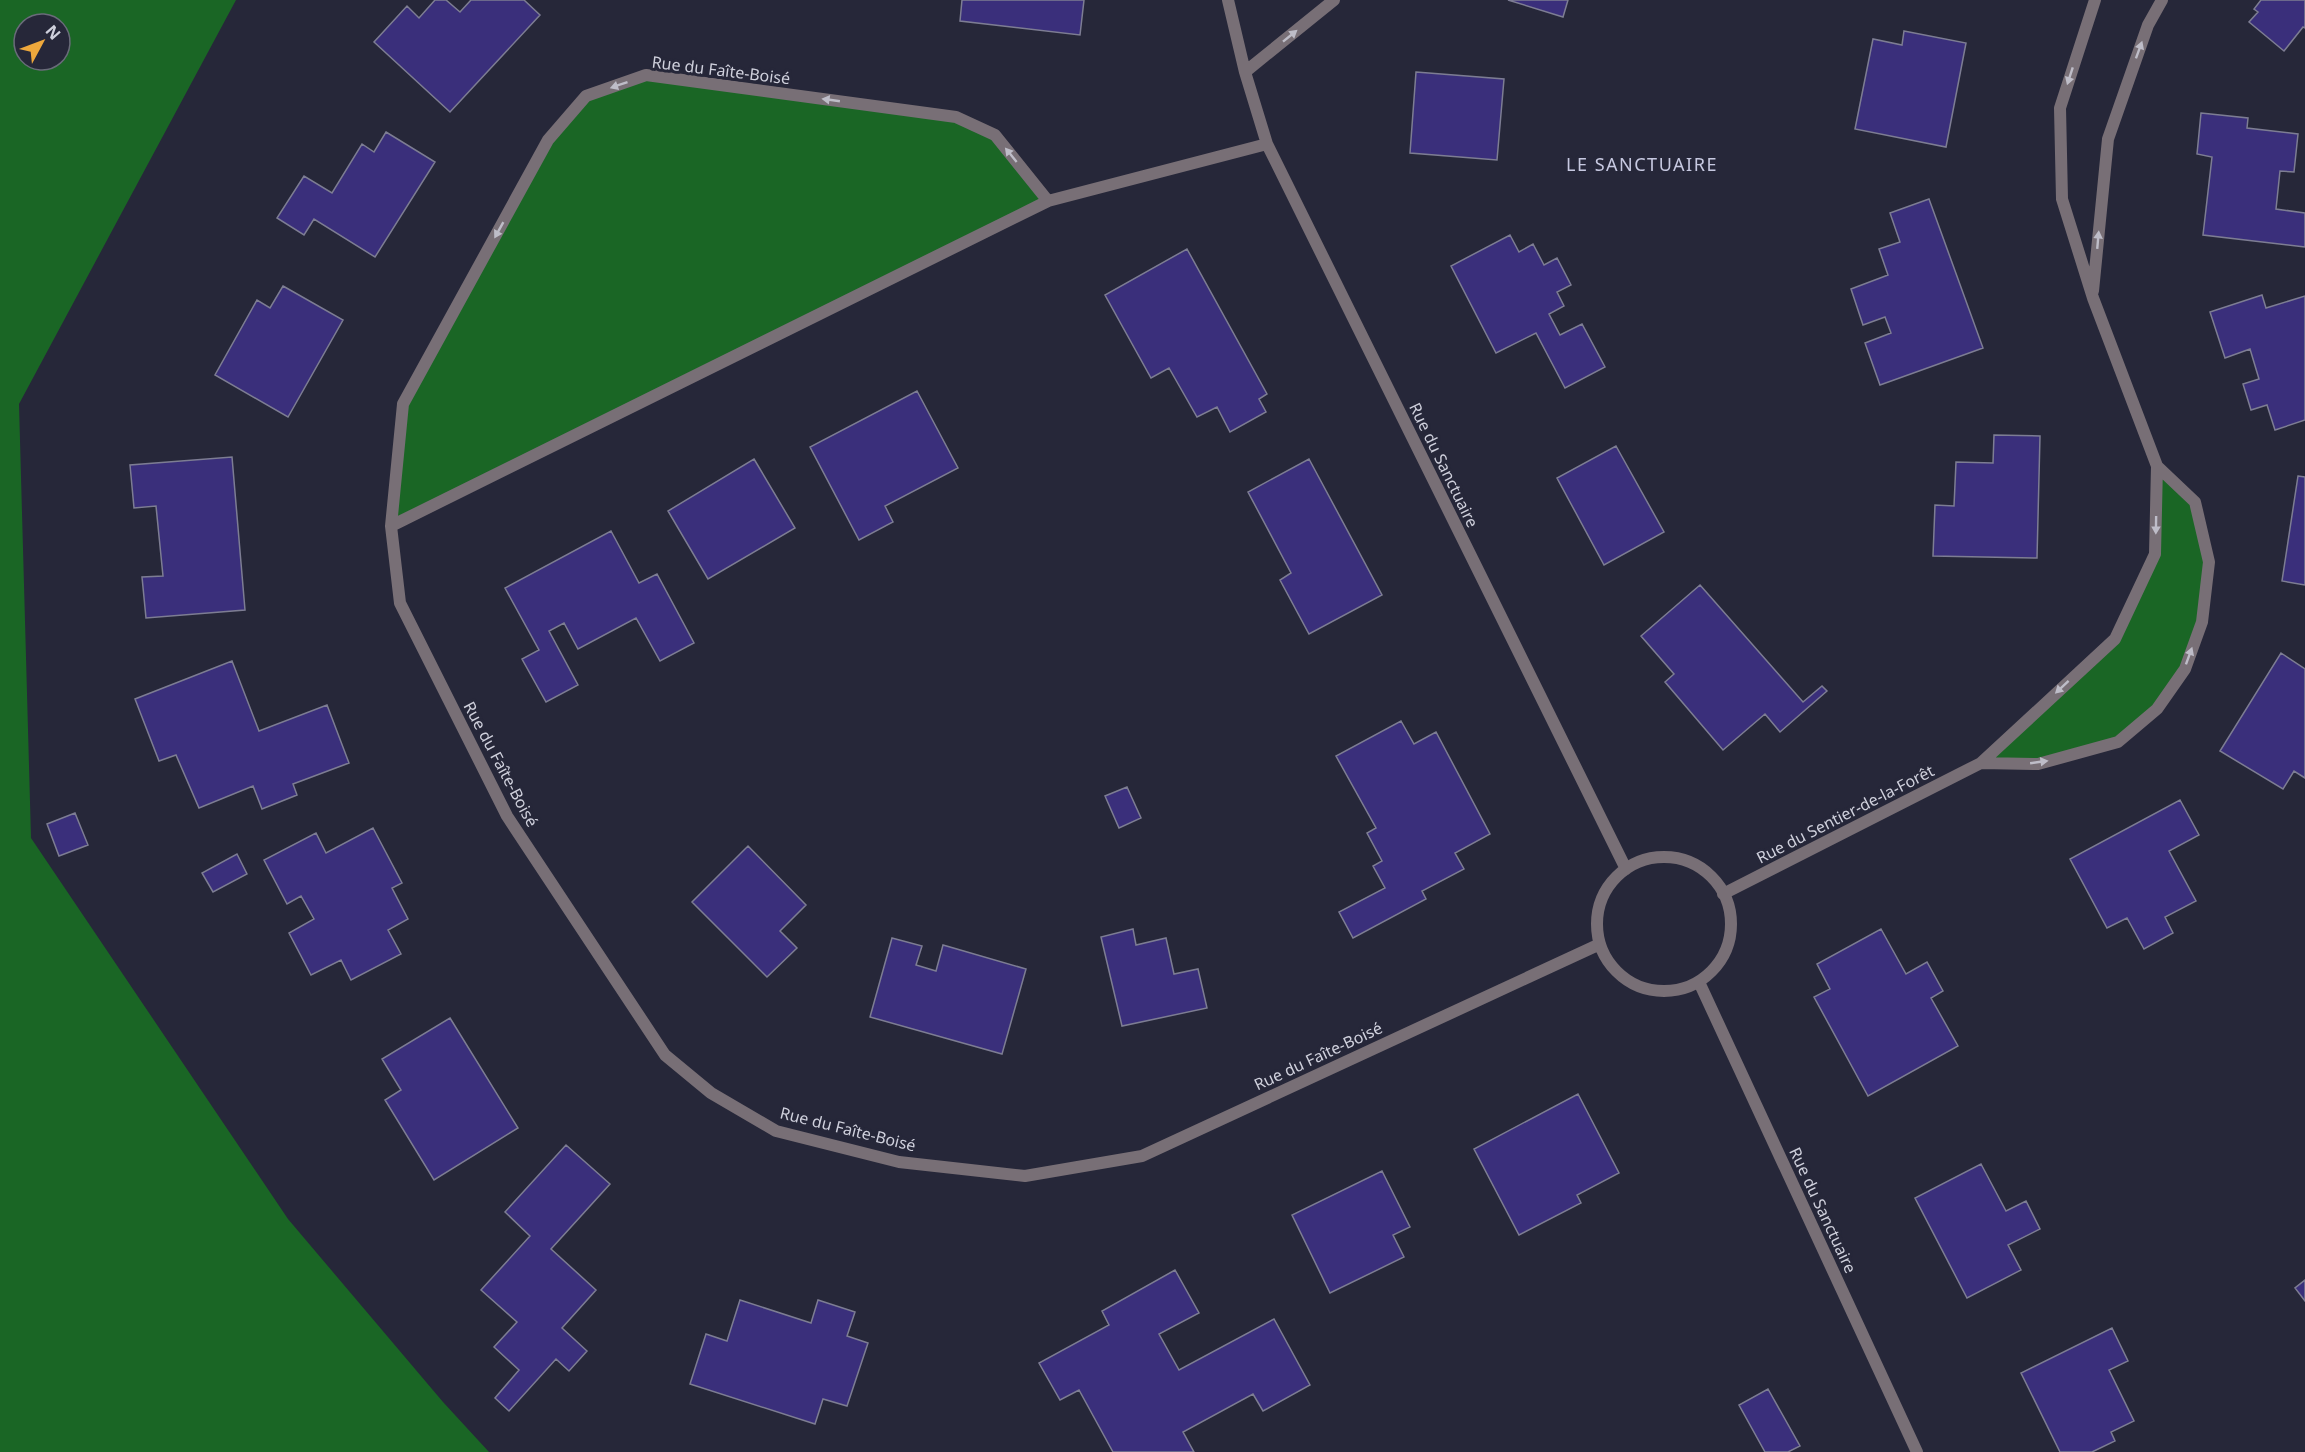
<svg xmlns="http://www.w3.org/2000/svg" width="2305" height="1452" font-family="'Noto Sans',sans-serif">
<style>
.forest{fill:#1a6625;fill-rule:evenodd}
.building{fill:#3a2f7b;stroke:#7d7d93;stroke-width:1.5}
.lines{fill:none;stroke-linecap:round;stroke-linejoin:round}
.minor{stroke:#786f76;stroke-width:12}
.oneway{fill:#bebdc8}
.labels{text-anchor:middle;stroke-width:6;stroke-linejoin:round;paint-order:stroke}
.street-label{font-size:16px;fill:#cfd0dc;stroke:#262739}
.neighbourhood-label{font-size:18px;letter-spacing:1.5px;fill:#c7c9e1;stroke:#262739}
</style>
<rect width="100%" height="100%" fill="#262739"/>
<path class="forest" d="M0,0H236L19,404L31,838L288,1219L443,1402L489,1452H0ZM24,24H60V60H24Z
M646,75L956,117L995,135L1048,201L391,526L403,404L548,140L586,96Z
M2157,466L2195,502L2209,562L2202,622L2185,669L2157,709L2118,742L2038,764L1981,763L2115,639L2155,554Z"/>
<path class="building" d="M435,0H446L460,12L471,0H524L540,15L450,112L374,42L407,6L419,18Z
M962,0H1084L1080,35L960,21Z
M1508,0H1568L1563,17Z
M2261,0H2305V28L2303,27L2284,51L2249,22L2258,12L2254,9Z
M1904,31L1966,43L1946,147L1855,129L1873,39L1902,45Z
M1416,72L1504,79L1497,160L1410,153Z
M2201,113L2248,118L2247,128L2298,134L2294,172L2280,171L2276,209L2305,213V247L2203,235L2212,157L2197,154Z
M386,132L435,162L375,257L314,219L304,235L277,218L304,176L332,193L362,144L374,152Z
M1929,199L1983,348L1880,385L1865,343L1891,333L1885,317L1863,325L1851,289L1888,275L1879,249L1900,242L1890,213Z
M1510,235L1519,252L1533,244L1544,265L1557,258L1571,285L1557,292L1564,306L1549,314L1560,335L1582,324L1605,367L1565,388L1536,333L1496,353L1451,266Z
M1187,249L1267,394L1259,399L1266,412L1230,432L1217,407L1197,417L1169,368L1151,378L1105,295Z
M283,286L343,320L288,417L215,375L257,300L270,308Z
M2262,295L2266,308L2305,296V420L2275,430L2267,405L2251,410L2243,384L2259,379L2250,349L2225,358L2210,312Z
M917,391L958,468L885,506L893,522L859,540L810,447Z
M1994,435L2040,436L2037,558L1933,556L1935,505L1954,506L1956,462L1993,463Z
M1616,446L1664,532L1604,565L1557,478Z
M232,457L245,610L146,618L142,577L163,576L156,506L134,508L130,465Z
M754,459L795,528L708,579L668,511Z
M1309,459L1382,595L1309,634L1280,580L1291,573L1248,492Z
M2298,476L2305,477V585L2282,581Z
M611,531L639,583L657,574L694,643L660,661L636,618L578,649L564,623L549,631L578,685L546,702L522,659L539,650L505,588Z
M1700,585L1803,702L1822,686L1827,691L1780,732L1765,714L1723,750L1665,682L1674,674L1641,636Z
M2281,653L2305,669V778L2294,771L2283,789L2220,751Z
M232,661L259,731L327,705L349,763L293,784L297,795L262,809L253,786L199,808L176,755L159,761L135,699Z
M1401,721L1414,744L1436,732L1490,834L1455,853L1464,869L1422,891L1426,899L1353,938L1339,912L1385,888L1373,866L1382,861L1367,833L1376,828L1336,756Z
M1127,787L1141,818L1119,828L1105,796Z
M2180,800L2199,835L2169,851L2196,901L2165,917L2173,933L2144,949L2127,918L2107,928L2070,859Z
M75,813L88,845L59,856L47,824Z
M373,828L402,883L392,888L408,919L388,930L401,954L351,980L341,960L311,975L289,933L314,919L301,896L287,904L264,860L316,833L326,853Z
M748,846L806,905L780,931L797,948L767,977L692,902Z
M237,854L247,874L213,892L202,873Z
M1133,929L1136,945L1166,938L1174,974L1198,969L1207,1008L1122,1026L1101,937Z
M1881,929L1906,974L1927,962L1943,991L1931,998L1958,1046L1868,1096L1814,997L1830,989L1817,964Z
M892,938L922,946L916,965L936,971L943,945L1026,969L1002,1054L870,1017Z
M450,1018L518,1128L434,1180L385,1100L401,1090L382,1059Z
M1578,1094L1619,1173L1577,1195L1581,1203L1519,1235L1474,1149Z
M566,1145L610,1184L551,1249L596,1290L562,1328L587,1351L569,1371L556,1359L509,1411L495,1398L519,1370L494,1347L517,1322L481,1290L530,1236L505,1212Z
M1981,1164L2006,1211L2026,1201L2040,1229L2008,1245L2021,1270L1967,1298L1915,1198Z
M1382,1171L1410,1227L1393,1235L1404,1257L1330,1293L1292,1215Z
M1175,1270L1199,1313L1159,1334L1179,1370L1274,1319L1310,1385L1263,1411L1253,1394L1183,1432L1194,1452H1113L1079,1390L1060,1400L1039,1363L1109,1325L1102,1311Z
M2305,1280V1301L2295,1288Z
M740,1300L811,1323L818,1300L855,1312L847,1336L868,1343L847,1406L823,1399L815,1424L690,1384L706,1334L727,1341Z
M2112,1328L2128,1361L2109,1370L2134,1421L2111,1432L2115,1441L2092,1452H2060L2021,1373Z
M1768,1389L1800,1446L1788,1452H1765L1739,1405Z"/>
<g class="lines">
<path class="minor" d="M1228,0L1245,72L1267,144L1626,869
M1245,72L1334,0
M1267,144L1048,201L391,526L400,603L507,816L665,1055L711,1093L776,1131L899,1162L1025,1176L1142,1156L1600,944
M2093,291L2108,139L2148,25L2162,0
M391,526L403,404L548,140L586,96L646,75L956,117L995,135L1048,201
M1981,763L2038,764L2118,742L2157,709L2185,669L2202,622L2209,562L2195,502L2157,466
M1597 924a67 67 0 1 1 134 0a67 67 0 1 1-134 0Z
M1723,894L1981,763L2115,639L2155,554L2157,466L2093,298L2062,199L2060,108L2095,0
M1699,982L1917,1452"/>
</g>
<defs><path id="oneway-solid" d="M-6-.8H1V-3.2L6.5 0L1 3.2V.8H-6Z" transform="scale(1.5)"/></defs>
<g class="oneway">
<use href="#oneway-solid" transform="translate(1290 36) rotate(-39)"/>
<use href="#oneway-solid" transform="translate(2139 50) rotate(-70)"/>
<use href="#oneway-solid" transform="translate(2070 76) rotate(108)"/>
<use href="#oneway-solid" transform="translate(619 85) rotate(161)"/>
<use href="#oneway-solid" transform="translate(831 100) rotate(-172)"/>
<use href="#oneway-solid" transform="translate(1011 155) rotate(-129)"/>
<use href="#oneway-solid" transform="translate(499 230) rotate(119)"/>
<use href="#oneway-solid" transform="translate(2098 240) rotate(-85)"/>
<use href="#oneway-solid" transform="translate(2156 525) rotate(91)"/>
<use href="#oneway-solid" transform="translate(2189 656) rotate(-70)"/>
<use href="#oneway-solid" transform="translate(2062 687) rotate(137)"/>
<use href="#oneway-solid" transform="translate(2039 762) rotate(-8)"/>
</g>
<g class="labels">
<g class="street-label">
<text transform="translate(721 70) rotate(7)" y="6">Rue du Faîte-Boisé</text>
<text transform="translate(1444 465) rotate(64)" y="6">Rue du Sanctuaire</text>
<text transform="translate(501 764) rotate(62)" y="6">Rue du Faîte-Boisé</text>
<text transform="translate(1845 814) rotate(-27)" y="6">Rue du Sentier-de-la-Forêt</text>
<text transform="translate(1318 1056) rotate(-25)" y="6">Rue du Faîte-Boisé</text>
<text transform="translate(848 1129) rotate(14)" y="6">Rue du Faîte-Boisé</text>
<text transform="translate(1823 1210) rotate(65)" y="6">Rue du Sanctuaire</text>
</g>
<g class="neighbourhood-label">
<text x="1642" y="171">LE SANCTUAIRE</text>
</g>
</g>
<g transform="translate(42 42) rotate(49)"><circle r="28" fill="#262739" stroke="#6a6b7a" stroke-width="1.5"/>
<path d="M0-4.5L10 22L0 15L-10 22Z" fill="#eea83c"/>
<text y="-9" font-size="16" font-weight="bold" text-anchor="middle" fill="#cfd0dc">N</text>
</g>
</svg>
